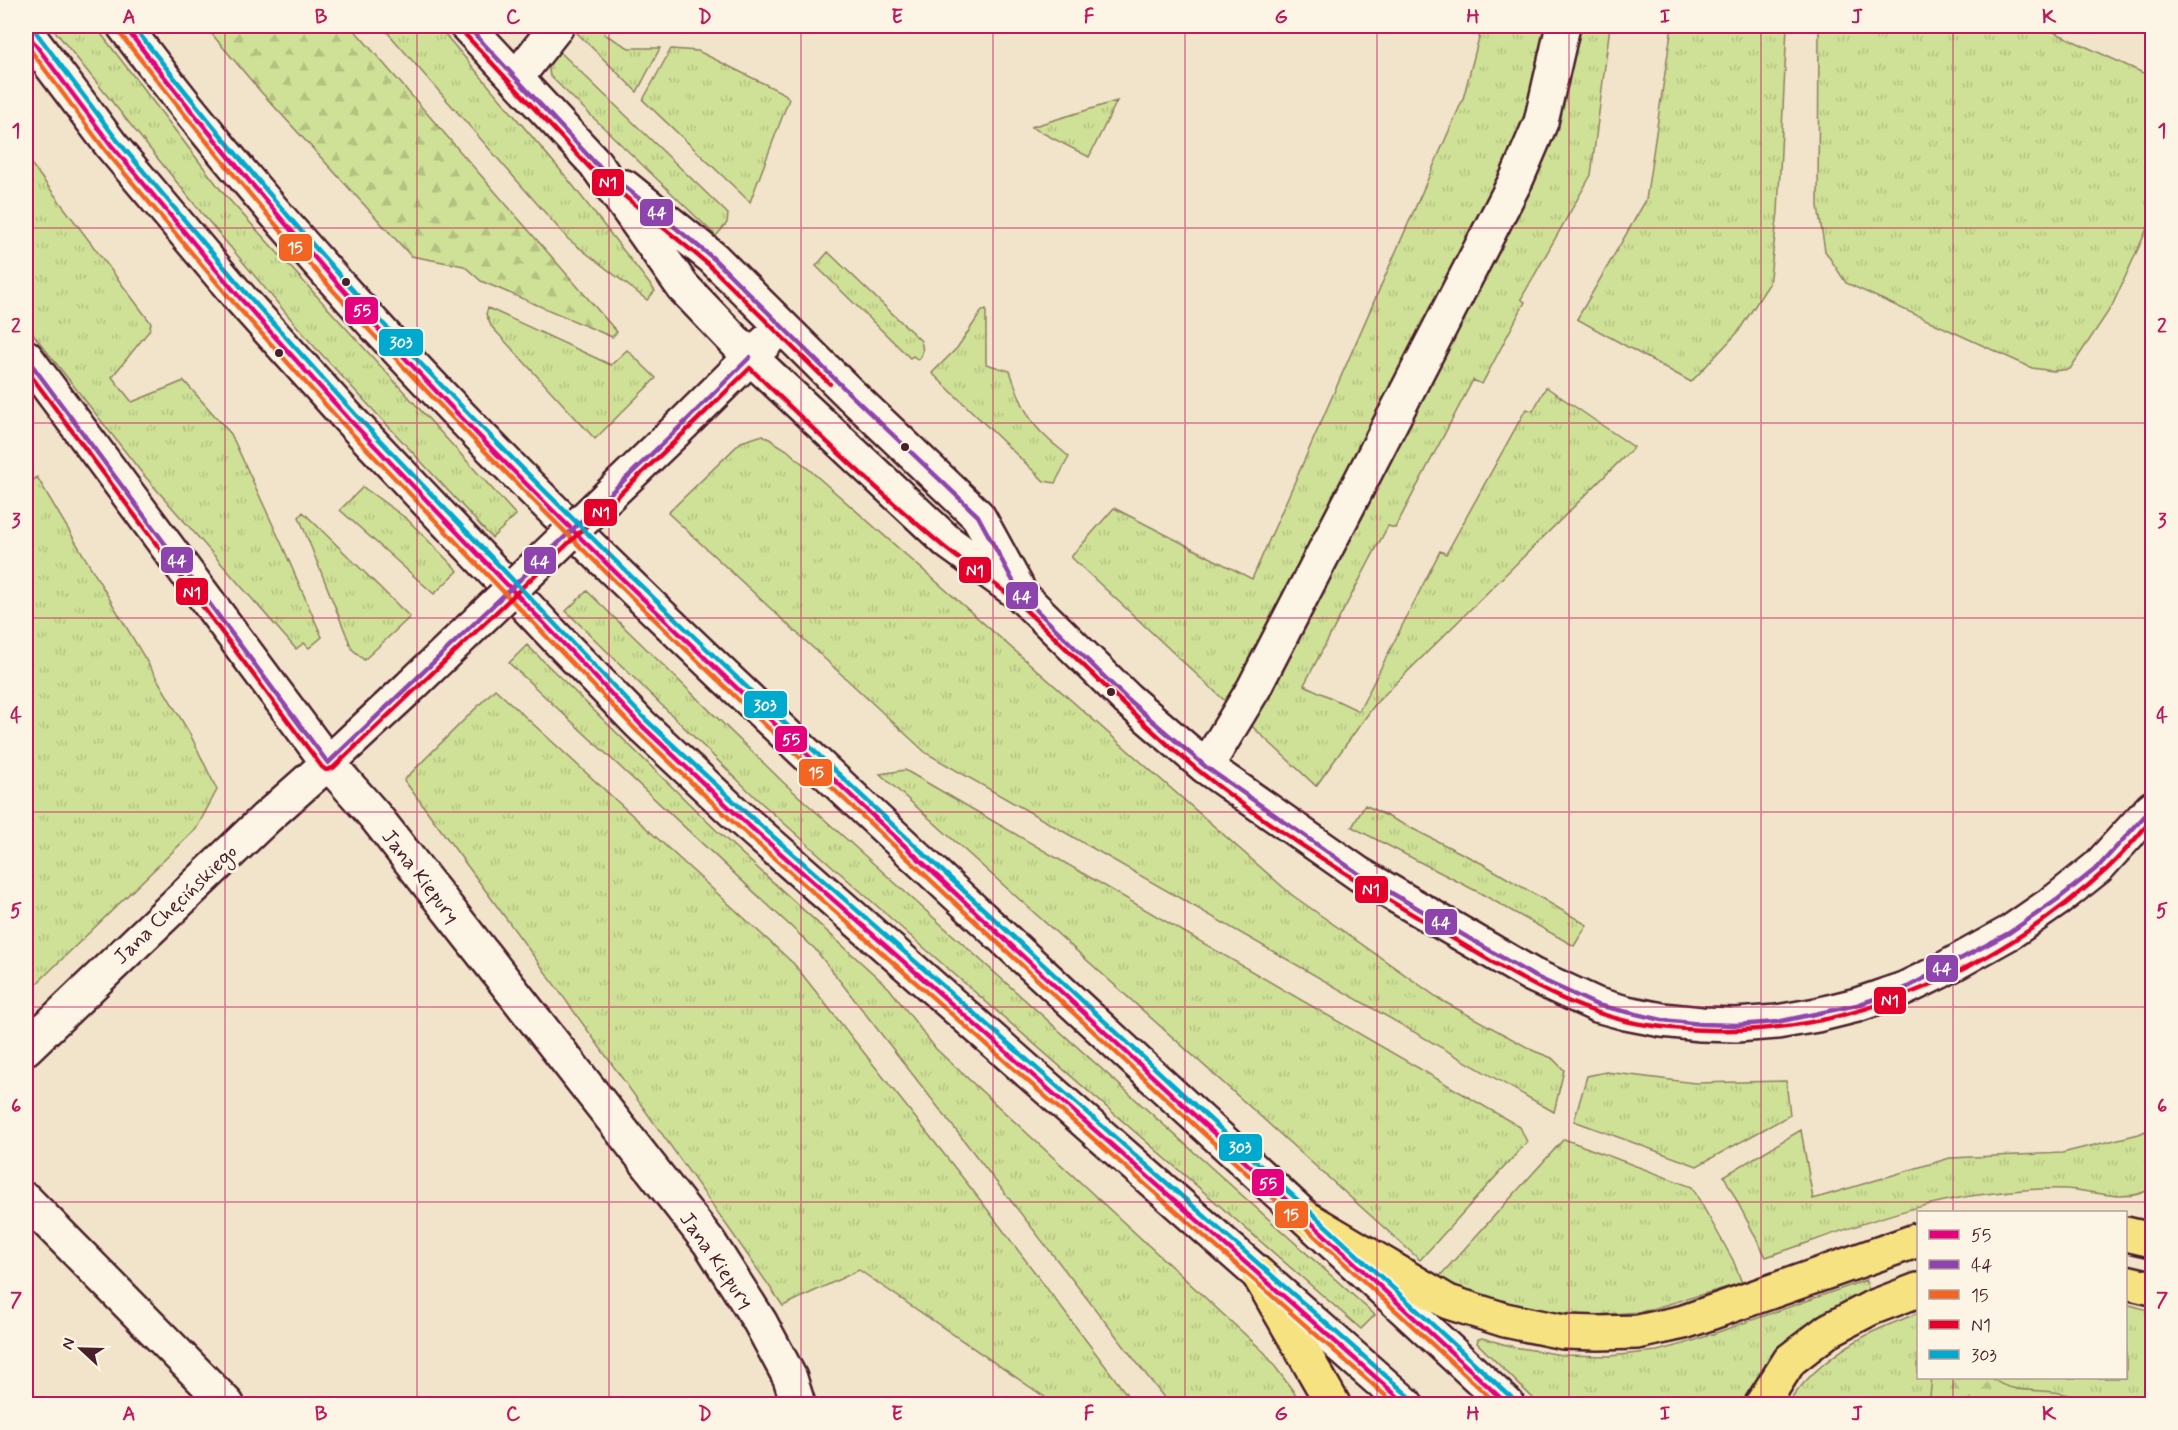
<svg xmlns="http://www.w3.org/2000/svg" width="2178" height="1430" font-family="Mynerve,sans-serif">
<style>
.grass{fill:url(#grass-tufts);stroke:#8c8060;stroke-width:1.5}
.forest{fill:url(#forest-firs);stroke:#8c8060;stroke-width:1.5}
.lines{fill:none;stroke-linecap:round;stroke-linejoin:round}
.minor-casing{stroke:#4a1f2b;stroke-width:38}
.secondary-casing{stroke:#4a1f2b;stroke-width:38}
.primary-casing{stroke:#4a1f2b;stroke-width:38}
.minor{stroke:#fcf5e5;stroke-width:33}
.secondary{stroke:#fcf5e5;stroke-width:33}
.primary{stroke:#f7e281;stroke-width:33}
.minor-bridge-casing{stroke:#4a1f2b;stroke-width:38;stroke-linecap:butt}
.minor-bridge{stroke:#fcf5e5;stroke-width:33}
.bus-1-casing{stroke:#fcf5e5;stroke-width:9}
.bus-2-casing{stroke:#fcf5e5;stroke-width:9}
.bus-3-casing{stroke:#fcf5e5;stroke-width:9}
.bus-4-casing{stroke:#fcf5e5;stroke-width:9}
.bus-5-casing{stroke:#fcf5e5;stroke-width:9}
.bus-1{stroke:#e5007d;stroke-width:4.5}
.bus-2{stroke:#8e44ad;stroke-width:4.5}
.bus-3{stroke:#f26522;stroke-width:4.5}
.bus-4{stroke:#e4002b;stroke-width:4.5}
.bus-5{stroke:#00a9ce;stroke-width:4.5}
.grid{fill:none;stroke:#c2185b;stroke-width:1.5;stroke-opacity:0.55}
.bus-dot{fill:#4a1f2b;stroke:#fcf5e5;stroke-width:2}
.labels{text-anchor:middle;stroke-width:6;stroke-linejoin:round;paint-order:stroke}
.street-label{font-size:21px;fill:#4a1f2b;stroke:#fcf5e5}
.line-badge{stroke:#fcf5e5;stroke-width:2}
.badge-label{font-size:16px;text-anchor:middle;font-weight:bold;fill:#fff}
.neatline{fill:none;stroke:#c2185b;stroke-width:2}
.grid-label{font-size:20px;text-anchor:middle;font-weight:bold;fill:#c2185b}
</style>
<defs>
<pattern id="grass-tufts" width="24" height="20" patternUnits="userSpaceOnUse" patternTransform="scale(1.5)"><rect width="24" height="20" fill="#cfe196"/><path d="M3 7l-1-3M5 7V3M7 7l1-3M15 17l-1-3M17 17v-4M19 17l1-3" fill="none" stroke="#b3c181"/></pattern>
<pattern id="forest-firs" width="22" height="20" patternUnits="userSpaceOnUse" patternTransform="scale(1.5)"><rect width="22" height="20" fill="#cfe196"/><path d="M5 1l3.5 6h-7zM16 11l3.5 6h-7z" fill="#b3c181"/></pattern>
</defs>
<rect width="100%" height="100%" fill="#f2e4cb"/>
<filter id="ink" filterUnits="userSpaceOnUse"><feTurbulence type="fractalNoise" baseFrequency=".0167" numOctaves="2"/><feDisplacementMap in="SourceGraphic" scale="12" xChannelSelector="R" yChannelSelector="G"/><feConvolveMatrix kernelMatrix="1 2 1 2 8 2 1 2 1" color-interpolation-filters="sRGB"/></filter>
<g filter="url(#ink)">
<path class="grass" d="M51,26H95L224,194L516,515L492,538L312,344L200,211Z
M382,26H438L567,178L655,291L647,300L568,239Z
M570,26H608L604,34L629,48H660L637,92Z
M1482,26H1610L1591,175L1521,299L1525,302L1482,384L1473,380L1395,528L1388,526L1304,685L1359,711L1440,551L1446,554L1526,409L1533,411L1546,387L1634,447L1376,703L1316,786L1071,557L1114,508L1252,579L1463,99Z
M1672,26H1787L1778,212L1769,284L1738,332L1691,382L1577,319L1646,200Z
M1819,26H2041L2152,77V218L2112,306L2070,369L2053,371L2032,368L1846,283L1825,251L1818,206Z
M671,49L698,51L785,94L789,99L750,202L643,100Z
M558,50L724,210L728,214L727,223L716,236L550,76L547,60Z
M1117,101L1089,157L1031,127Z
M26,157L151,323L149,331L112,377L132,402L184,381L231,434L283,547L322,637L309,648L304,643L296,649L142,473L26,325Z
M828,252L921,341C923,349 924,353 918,360L913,356L910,358L816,266Z
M488,308L611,365L627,350L656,378L595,439L491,326L486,314Z
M986,310V364L1010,371C1018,395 1027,421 1047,438C1054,445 1062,450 1069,457L1055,483L1044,481L932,373L957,348L982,311Z
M763,435L787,450L1292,895L1441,1000L1534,1051L1552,1058L1564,1070L1554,1112L926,753L668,513L741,442Z
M37,477L190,734L217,790L196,829L26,994V487Z
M363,487L407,519L458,571L434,594L340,510Z
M303,512L410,617L364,660L352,649L299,517Z
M587,591L784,783L1375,1315L1361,1329L914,939L757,799L566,611Z
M527,645L716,830L889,988L936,1049L1265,1353L1299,1399L1294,1404H1169L815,949L509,663Z
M495,689L794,964L981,1201L1134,1404H1055L859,1270L783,1306C660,1128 533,954 404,780Z
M905,770L1520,1127L1527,1142L1420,1260L880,774Z
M1365,805L1483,864L1587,925L1574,946L1480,893L1352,827Z
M1606,1072L1695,1083L1786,1081L1790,1115L1697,1166L1574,1121L1587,1076Z
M2152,1128V1188C2127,1204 2095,1191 2067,1189C2044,1188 2018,1190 1994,1193C1915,1201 1841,1232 1766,1257L1724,1176L1801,1130L1813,1199L1950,1158L2062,1153L2139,1134Z
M1564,1139L1692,1187L1733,1260L1742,1283L1641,1312L1583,1316L1529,1308L1479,1295L1438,1278Z
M1866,1280L1869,1291L1842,1305L1779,1351L1763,1371L1743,1404H1539L1477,1343L1478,1339L1482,1338L1514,1347L1562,1355L1610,1356L1657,1351L1690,1342Z
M2126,1304L2152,1311V1397L2147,1404H1788C1806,1375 1837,1351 1867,1335C1883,1326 1902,1320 1918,1313V1378H2126Z"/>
<path class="forest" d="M205,26H351L617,332L612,337L481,281L464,266L411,256L261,92Z
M1932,1378H1992C2012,1396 2045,1387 2068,1395C2072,1396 2076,1401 2079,1404H1934L1930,1396Z"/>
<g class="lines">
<defs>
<path id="minor" d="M467,26L595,163L683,287L750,357L948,542L1020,594L1127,699L1206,767L1359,874L1532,975L1597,1005L1626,1013L1662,1020L1701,1024L1736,1025L1777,1022L1817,1015L1857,1005L1904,989L1939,972L2009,933L2058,899L2098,867L2152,808
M517,77L557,26
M625,187L713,258L851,395L978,516L1017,587
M26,357L328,763L375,816L709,1242L760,1322L790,1378L798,1404
M684,423L766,342
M1206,767L1254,688L1517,178L1541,122L1563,26
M26,1048L266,818L328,763L412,685
M26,1200L227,1404"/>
<path id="secondary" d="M124,26C331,301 579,541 830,776C1054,987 1282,1195 1507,1404
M26,32L111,145L240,298L349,419L563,645L640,724L737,815L1406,1404"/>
<path id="primary" d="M1308,1219L1448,1302L1505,1320L1563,1332L1598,1333L1638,1332L1684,1322L1918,1240
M2126,1234L2152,1240
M1259,1275L1333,1404
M2126,1282L2152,1288
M1762,1404L1790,1360L1829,1330L1871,1308L1918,1290"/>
</defs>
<use href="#minor" class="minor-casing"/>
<use href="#secondary" class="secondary-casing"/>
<use href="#primary" class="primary-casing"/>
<use href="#minor" class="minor"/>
<use href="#secondary" class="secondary"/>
<use href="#primary" class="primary"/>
<defs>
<path id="minor-bridge" d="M412,685L684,423"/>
</defs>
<use href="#minor-bridge" class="minor-bridge-casing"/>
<use href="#minor-bridge" class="minor-bridge"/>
<defs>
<path id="bus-1" d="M124,26C203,127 284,225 370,320C528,494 701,655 873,816C1083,1014 1296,1208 1507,1404
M26,32L111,145L240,298L349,419L640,724L737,815L1406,1404"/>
<path id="bus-2" d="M467,26L595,163L713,258L851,395L978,516L1020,594L1127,699L1206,767L1359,874L1532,975L1597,1005L1662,1020L1701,1024L1736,1025L1777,1022L1857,1005L1904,989L2009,933L2058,899L2098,867L2152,808
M26,357L328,763
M328,763L684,423L750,357"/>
<path id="bus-3" d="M118,31C199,133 281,235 370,331C530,503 700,665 872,825C1079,1020 1288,1211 1497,1404
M26,44L105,150L234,303L343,424L635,729L732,821L1395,1404"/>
<path id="bus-4" d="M462,31L590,168L708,264L830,384
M26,369L322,767L326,770L333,768L689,428L750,368C811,427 872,486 937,541C963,564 993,580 1018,603C1079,659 1135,719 1199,771C1275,832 1363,885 1447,935C1502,968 1559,1004 1622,1020C1650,1027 1678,1029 1706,1030C1854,1036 1999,967 2107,869C2123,854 2138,836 2152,819"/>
<path id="bus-5" d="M133,26C212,126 292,224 378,318C538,491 709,652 880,813C1090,1009 1301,1203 1512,1398
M32,27L117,140L246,293L355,414L645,719L742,809L1411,1398"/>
</defs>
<use href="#bus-1" class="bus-1-casing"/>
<use href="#bus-2" class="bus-2-casing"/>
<use href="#bus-3" class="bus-3-casing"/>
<use href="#bus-4" class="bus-4-casing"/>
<use href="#bus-5" class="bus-5-casing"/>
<use href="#bus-1" class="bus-1"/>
<use href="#bus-2" class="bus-2"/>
<use href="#bus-3" class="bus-3"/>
<use href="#bus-4" class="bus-4"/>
<use href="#bus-5" class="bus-5"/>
</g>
</g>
<path class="grid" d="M225,26V1404M417,26V1404M609,26V1404M801,26V1404M993,26V1404M1185,26V1404M1377,26V1404M1569,26V1404M1761,26V1404M1953,26V1212M26,228H2152M26,423H2152M26,618H2152M26,812H2152M26,1007H2152M26,1202H2152M1953,1378V1404"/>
<g class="bus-dot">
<circle cx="346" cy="282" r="5"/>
<circle cx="279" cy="353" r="5"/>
<circle cx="905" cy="447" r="5"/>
<circle cx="1111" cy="692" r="5"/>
</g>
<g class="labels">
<g class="street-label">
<text transform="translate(421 876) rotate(52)" y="7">Jana Kiepury</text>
<text transform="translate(175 904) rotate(-44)" y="7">Jana Chęcińskiego</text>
<text transform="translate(717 1260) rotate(55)" y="7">Jana Kiepury</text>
</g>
</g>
<g class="line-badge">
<rect x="591" y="168" width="34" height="29" rx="6" fill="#e4002b"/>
<rect x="639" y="198" width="35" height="29" rx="6" fill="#8e44ad"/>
<rect x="278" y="233" width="35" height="29" rx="6" fill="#f26522"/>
<rect x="344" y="296" width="35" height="29" rx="6" fill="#e5007d"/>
<rect x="378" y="328" width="46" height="29" rx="6" fill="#00a9ce"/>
<rect x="583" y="498" width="35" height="29" rx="6" fill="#e4002b"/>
<rect x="160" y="546" width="34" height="28" rx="6" fill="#8e44ad"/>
<rect x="523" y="546" width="34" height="29" rx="6" fill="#8e44ad"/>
<rect x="958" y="556" width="34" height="28" rx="6" fill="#e4002b"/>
<rect x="175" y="577" width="34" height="29" rx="6" fill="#e4002b"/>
<rect x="1005" y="581" width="34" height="29" rx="6" fill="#8e44ad"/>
<rect x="743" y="690" width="45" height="29" rx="6" fill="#00a9ce"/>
<rect x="774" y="725" width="34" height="28" rx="6" fill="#e5007d"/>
<rect x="798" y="758" width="35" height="29" rx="6" fill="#f26522"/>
<rect x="1354" y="875" width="35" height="29" rx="6" fill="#e4002b"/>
<rect x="1424" y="908" width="34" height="28" rx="6" fill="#8e44ad"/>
<rect x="1925" y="954" width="34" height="29" rx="6" fill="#8e44ad"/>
<rect x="1873" y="986" width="34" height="29" rx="6" fill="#e4002b"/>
<rect x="1218" y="1133" width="45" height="29" rx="6" fill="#00a9ce"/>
<rect x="1251" y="1168" width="34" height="29" rx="6" fill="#e5007d"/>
<rect x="1274" y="1200" width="35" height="29" rx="6" fill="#f26522"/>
</g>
<g class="badge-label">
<text x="608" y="188">N1</text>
<text x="657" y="218">44</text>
<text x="295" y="253">15</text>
<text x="362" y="316">55</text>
<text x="401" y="348">303</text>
<text x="601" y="518">N1</text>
<text x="177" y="566">44</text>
<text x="540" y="567">44</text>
<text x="975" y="576">N1</text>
<text x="192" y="598">N1</text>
<text x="1022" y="602">44</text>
<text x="765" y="711">303</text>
<text x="791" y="745">55</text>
<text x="816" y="778">15</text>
<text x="1371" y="895">N1</text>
<text x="1441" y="928">44</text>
<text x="1942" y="974">44</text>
<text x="1890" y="1006">N1</text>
<text x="1240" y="1153">303</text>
<text x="1268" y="1189">55</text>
<text x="1291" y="1220">15</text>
</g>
<rect width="2178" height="1430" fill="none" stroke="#fcf5e5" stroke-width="66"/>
<rect x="1917" y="1211" width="210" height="168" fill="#fcf5e5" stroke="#b59f9b" stroke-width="1.5"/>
<rect x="1929" y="1230" width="30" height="9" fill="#e5007d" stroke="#b59f9b" stroke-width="1.5"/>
<text x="1971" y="1241" font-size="18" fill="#4a1f2b">55</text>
<rect x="1929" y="1260" width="30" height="9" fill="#8e44ad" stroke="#b59f9b" stroke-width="1.5"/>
<text x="1971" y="1271" font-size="18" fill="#4a1f2b">44</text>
<rect x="1929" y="1290" width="30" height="9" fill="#f26522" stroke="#b59f9b" stroke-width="1.5"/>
<text x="1971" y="1301" font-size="18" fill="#4a1f2b">15</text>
<rect x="1929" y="1320" width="30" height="9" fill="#e4002b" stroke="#b59f9b" stroke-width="1.5"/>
<text x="1971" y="1331" font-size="18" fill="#4a1f2b">N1</text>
<rect x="1929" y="1350" width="30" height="9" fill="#00a9ce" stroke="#b59f9b" stroke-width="1.5"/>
<text x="1971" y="1361" font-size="18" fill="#4a1f2b">303</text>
<g transform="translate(81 1349) rotate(292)" stroke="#fcf5e5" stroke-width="4.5" paint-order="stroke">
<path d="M0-4.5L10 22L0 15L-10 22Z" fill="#4a1f2b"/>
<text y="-9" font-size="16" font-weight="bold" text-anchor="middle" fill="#4a1f2b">N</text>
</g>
<rect x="33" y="33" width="2112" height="1364" class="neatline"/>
<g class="grid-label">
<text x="129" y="23">A</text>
<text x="321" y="23">B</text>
<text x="513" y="23">C</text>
<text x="705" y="23">D</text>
<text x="897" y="23">E</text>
<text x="1089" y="23">F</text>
<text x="1281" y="23">G</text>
<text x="1473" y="23">H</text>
<text x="1665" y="23">I</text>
<text x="1857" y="23">J</text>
<text x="2049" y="23">K</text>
<text x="16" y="137">1</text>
<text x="2162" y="137">1</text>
<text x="16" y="332">2</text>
<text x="2162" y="332">2</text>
<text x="16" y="527">3</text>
<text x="2162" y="527">3</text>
<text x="16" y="722">4</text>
<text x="2162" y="722">4</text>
<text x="16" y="917">5</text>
<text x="2162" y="917">5</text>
<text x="16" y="1112">6</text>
<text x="2162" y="1112">6</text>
<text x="16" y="1306">7</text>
<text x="2162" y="1306">7</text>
<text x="129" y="1420">A</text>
<text x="321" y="1420">B</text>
<text x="513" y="1420">C</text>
<text x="705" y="1420">D</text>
<text x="897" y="1420">E</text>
<text x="1089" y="1420">F</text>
<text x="1281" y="1420">G</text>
<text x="1473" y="1420">H</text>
<text x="1665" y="1420">I</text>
<text x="1857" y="1420">J</text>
<text x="2049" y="1420">K</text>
</g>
</svg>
